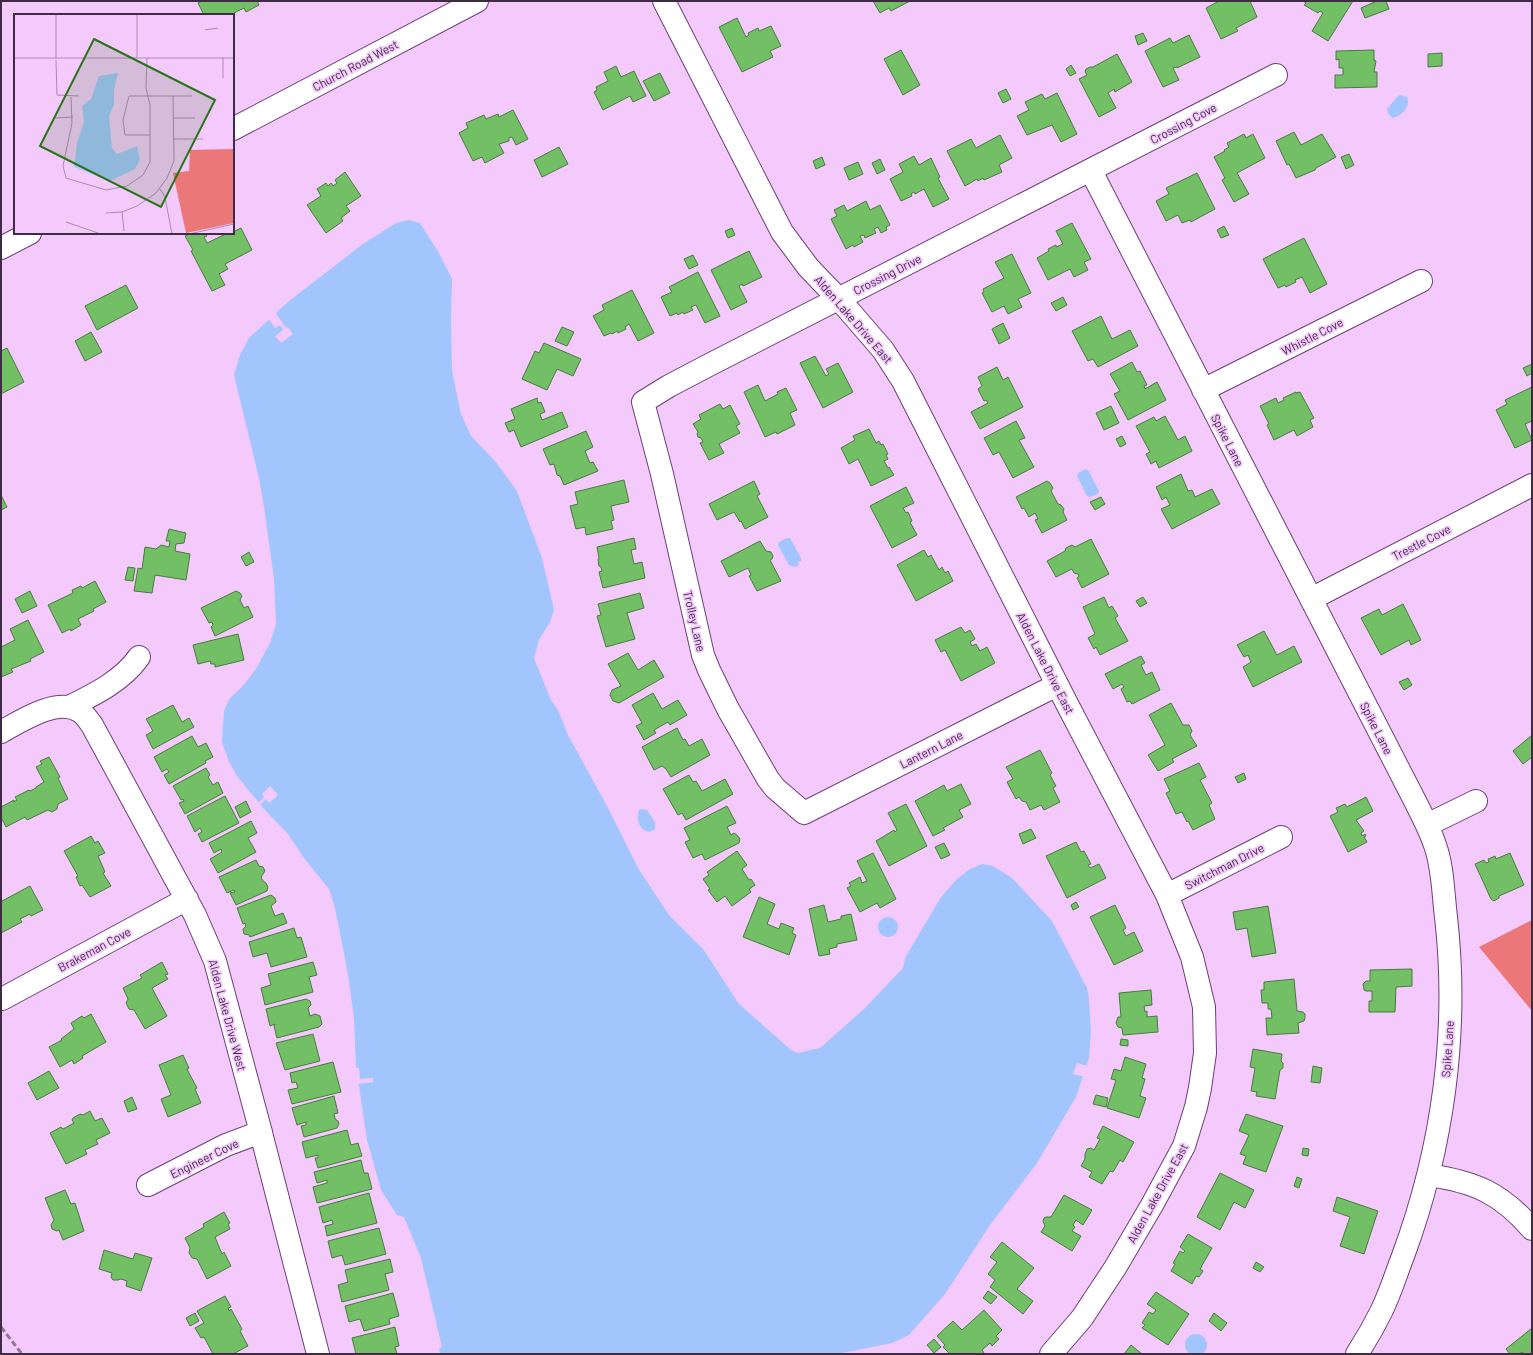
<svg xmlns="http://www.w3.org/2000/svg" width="1533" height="1355" font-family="Barlow,sans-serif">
  <rect width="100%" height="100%" fill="#f4cafd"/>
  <path fill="#ec7778" d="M1532,920V1011L1479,947Z"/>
  <path fill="#a3c5fd" d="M1400,95L1407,97C1411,106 1402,116 1393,118L1389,115L1387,109L1397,97Z
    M409,220L420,223L439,253L452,279L451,318L452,371L461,414L471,436L495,461L517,491L542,558L554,610L550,622L539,640L534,658L551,700C559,710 563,721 567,733L608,808L638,868L669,915L703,949L739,1004L791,1050L798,1053L820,1048L864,1009L903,968L905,958L941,897L957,879L970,869L982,864L993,866L1012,878L1052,921L1087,988L1089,999L1091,1032L1089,1058L1076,1097L1037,1163L990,1225L945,1294L909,1335L892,1343L837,1354H440L439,1349L442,1347L421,1258L406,1222L404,1217L397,1215L381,1190L367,1140L356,1066L354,1018L348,974L335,908L329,889L304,858L288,834L264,809L237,776L229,762L222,742L224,711L230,698L242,687L256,669L270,643L276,624L274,579L264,507L259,478L234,375L240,355L249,338L289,301L363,244L396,223Z
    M1086,469L1088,470L1099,491L1098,494L1090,497L1087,496L1077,476L1078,473Z
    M787,538H790L801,558V561L798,562L799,565L795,567L789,565L778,545L779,542Z
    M640,809L647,810L655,822V829C643,839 633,818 640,809Z
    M878 927a10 10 0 1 1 20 0a10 10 0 1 1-20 0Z
    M1185 1345a11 11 0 1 1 22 0a11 11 0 1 1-22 0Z"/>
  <path fill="#f4cafd" d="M275,312L286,328L288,327L293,334L281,343L275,336L283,330L280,325L275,328L268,318Z
    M270,786L278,795L269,803L266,799L260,805L258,803L264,797L262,794Z
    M1077,1063L1088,1066L1085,1077L1073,1074Z
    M355,1068H359L360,1079L373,1078V1082L357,1084Z"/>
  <path fill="#73bf65" stroke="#497a3f" d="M202,1H257L259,5L246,12L244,8L230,15H204L198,3Z
    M873,1H910L891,11L889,8L880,13Z
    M1219,1H1250L1257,17L1236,28L1238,31L1221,39L1206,8Z
    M1303,1H1353L1328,41L1312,31L1323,13L1320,11L1318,13L1304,5L1306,3Z
    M1377,1H1386L1389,9L1365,18L1361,8Z
    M737,18L746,37L749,35L748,33L758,28L759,31L771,26L781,46L770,51L773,57L742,72L719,27Z
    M1143,33L1147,41L1138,45L1135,36Z
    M1189,35L1200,57L1177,68V67L1173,68L1179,80L1163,87L1145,51L1170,38L1173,43Z
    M901,50L920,85L903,95L884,59Z
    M1374,50V60L1376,61L1374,72H1377V87L1335,88V75H1343V68H1339V59L1336,60V51Z
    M1442,53V66L1428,67V54Z
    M1117,54L1132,82L1115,92L1114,89L1108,93L1116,108L1099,117L1079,79L1087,75L1085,72L1086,69L1090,67H1093Z
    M1071,65L1076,73L1070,76L1066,69Z
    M616,66L621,77L634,71L646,96L633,102L630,96L603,110L594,92L597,90L596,87L608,81L604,72Z
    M660,73L670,93L654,101L643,81Z
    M1006,89L1011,99L1003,103L998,93Z
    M1057,93L1077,134L1061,142L1052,125L1027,135L1017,116L1029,110L1025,102L1042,94L1045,99Z
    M513,110L528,139L516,145L512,137L509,138V141L499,144L504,153L485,163L482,157L473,161L459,133L468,128L466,123L484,115L486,119L498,114L499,117Z
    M1294,132L1301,145L1322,134L1336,157L1316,168L1315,170L1296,178L1289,164L1287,165L1276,141Z
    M1244,134L1246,138L1253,134L1265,158L1237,173L1249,194L1234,202L1222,180L1225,178L1214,157L1225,151L1224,150L1229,147L1227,143Z
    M1000,135L1012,158L999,165L1002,172L984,180L983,178L978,181L977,179L965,186L947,151L971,139L976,148Z
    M559,147L568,164L542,177L534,160Z
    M1349,154L1354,165L1346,169L1341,157Z
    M914,156L919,165L931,158L940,177L938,178L949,199L933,207L924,189L915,194L914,192L911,194L912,196L901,201L890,179L903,172L899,164Z
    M822,157L825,165L816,169L813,161Z
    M880,159L885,170L877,174L872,163Z
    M858,162L863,174L849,180L844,168Z
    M345,172L361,196L346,206L350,211L341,218L343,221L326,233L307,205L321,196L317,189L326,183L328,186L331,183L333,186L337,183L335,180Z
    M1197,173L1215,209L1191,222L1190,220L1182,223L1178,215L1166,221L1156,201L1169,194L1166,188Z
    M866,201L870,210L880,205L890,225L886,227L887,230L881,233L878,227L874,229L876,233L865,238L864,235L860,236L863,242L854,247L853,245L846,249L831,219L837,216L834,210L844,205L847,211Z
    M1072,223L1091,259L1084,262L1088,270L1074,277L1070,269L1048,280L1037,258L1049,251L1048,249L1056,245V247L1063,244L1056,231Z
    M1224,226L1229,235L1221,238L1217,230Z
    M241,228L252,250L225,264L228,269L219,274L225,285L212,291L191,251L193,250L185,236L191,233H205L207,236L204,237L207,243L228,233H233L234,230L235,231Z
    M732,228L735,235L728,238L725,231Z
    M1304,238L1327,284L1310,293L1302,277L1295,280L1296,282L1286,287L1285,285L1278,288L1263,259Z
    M749,251L762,277L743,286L742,284L739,286L747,302L731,310L711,270Z
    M1012,254L1031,293L1018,299L1022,307L1008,314L1004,306L992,312L982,293L984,292L983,289L1004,278L995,262Z
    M693,255L698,265L689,269L684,259Z
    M698,272L720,316L705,323L696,305L691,307L693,310L684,314L683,312L678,315L677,313L670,316L661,297L672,292L669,287Z
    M126,285L138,308L97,330L85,306Z
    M632,290L654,333L638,341L629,324L625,327L626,329L618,333L617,331L612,334L611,333L604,336L593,316L604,310L602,305Z
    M1063,297L1067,305L1056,311L1051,303Z
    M1101,316L1112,339L1130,330L1138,346L1098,367L1093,359L1088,361L1072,331Z
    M1003,323L1010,338L999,344L992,329Z
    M562,327L574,332L567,346L555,341Z
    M91,332L102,352L85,361L75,341Z
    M544,343L581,359L573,376L557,369L547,390L522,379L535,351L539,353Z
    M7,348L24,382L1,394V351Z
    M815,356L826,376L829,374L826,369L838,363L853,392L823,408L800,363Z
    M1132,362L1137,372L1140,371L1147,385L1144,386L1145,389L1157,382L1166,400L1128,420L1114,394L1120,391L1110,374Z
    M1532,364V373L1527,376L1523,368Z
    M997,367L1003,380L1008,377L1023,407L980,429L971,412L988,403L986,400L984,401L978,389L982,386L978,377Z
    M758,385L765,401L778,394L777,392L786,388L797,410L790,413L795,425L777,434L776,432L765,437L744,392Z
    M1532,387V421L1525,424L1532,440L1515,448L1496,410L1507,404L1505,400Z
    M1296,392V393L1300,392L1314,418L1310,420L1313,427L1297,436L1294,430L1274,440L1267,425L1269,424L1260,406L1276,398L1278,403L1284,400L1283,398Z
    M537,398L538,403L541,402L545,412L540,414L542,420L562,412L568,427L521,447L514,430L509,432L505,423L515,419L511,409Z
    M720,404L723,409L730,405L740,424L736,426L740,433L719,444L724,453L709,460L700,443L703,442L701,438L698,437L697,434L698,432L693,424L701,419L699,415Z
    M1111,406L1119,423L1104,430L1096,413Z
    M1165,416L1178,440L1185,436L1192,451L1159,468L1156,461L1151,464L1146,454L1150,452L1136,426L1154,417L1156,421Z
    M1016,421L1025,438L1019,440L1034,467L1013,478L999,452L993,455L984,438Z
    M869,429L876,443L879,441L881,445L883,444L888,454L886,455L888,459L884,461L888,468L889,467L894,475L871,486L858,459L849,464L841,448L855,440L853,436Z
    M586,431L593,447L585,451L590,463L593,462L598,471L564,485L560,476L557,475L554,464L550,465L543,449Z
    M1122,436L1126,444L1120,447L1116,439Z
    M1181,474L1188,491L1192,490L1195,497L1212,489L1220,504L1172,529L1161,509L1170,505L1166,497L1162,500L1156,487Z
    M624,480L629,502L611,506L614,520L611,521L613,529L586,535L585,527L576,529L570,506L578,504L575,492Z
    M754,481L760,494L757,496L768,517L745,529L741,521L740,522L734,512L717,520L709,504Z
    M1047,481L1050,483L1053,488L1051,491L1058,504L1061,505L1064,509L1063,512L1067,520L1042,533L1035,520L1038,519L1035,513L1029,517L1024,508L1022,509L1016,497Z
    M906,487L914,503L903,508L906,513L908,512L912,521L910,522L917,535L892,548L870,506Z
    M1,495L7,507L1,510Z
    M1101,497L1105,504L1095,510L1090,502Z
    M169,529L186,533L184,543L176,544L175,551L190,554L186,580L155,575L152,593L134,591L138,568L142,569L145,547L156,549L161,545L169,547L170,541H166Z
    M634,538L636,549L631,550L634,564L642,562L645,578L603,588L599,572L602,571L601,567L599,566L598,560L599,558L597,547Z
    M1091,539L1109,574L1082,588L1077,578L1079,576L1078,574L1074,573L1072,569L1056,577L1047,561L1065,551L1066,548L1072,545L1075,547Z
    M760,541L766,551L771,552L773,556L772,559L770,560L781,581L757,591L749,576L751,575L748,568L729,577L721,561Z
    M924,550L928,557L931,555L939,570L942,567L945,573L948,571L953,581L916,601L897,565Z
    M249,552L254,562L246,566L241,557Z
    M128,567L135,568L133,581L125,580Z
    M95,581L106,602L93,609L94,611L78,619L81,625L71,631L70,629L62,633L48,605L73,593L72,590L81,586L82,588Z
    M30,591L37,606L22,613L15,599Z
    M236,591L240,593L242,596L240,600L244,608L248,606L253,617L215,636L211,627L213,625L212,622L209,623L201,608Z
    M640,593L644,608L627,613L635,639L606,647L597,616L601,615L598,604Z
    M1104,597L1109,608L1112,606L1118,616L1115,618L1128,641L1100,655L1096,647L1094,649L1088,638L1095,634L1083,607Z
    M1143,597L1147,603L1140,607L1136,601Z
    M1403,604L1421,640L1411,645L1409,640L1381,655L1361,618L1379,609L1382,615Z
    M28,620L44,652L30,659L31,661L11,669L13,672L1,677V647L15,640L10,629Z
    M961,627L965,633L970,630L975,639L970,642L972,646L976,644L980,651L987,647L995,663L961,681L945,650L941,652L935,640Z
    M1264,631L1277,655L1294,646L1302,662L1253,687L1243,667L1251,662L1248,655L1244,657L1237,645Z
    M238,634L244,660L215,667V664H211L210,661L198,664L193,645Z
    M628,653L638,670L654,660L664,677L619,703L613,701L610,695L612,690L621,686L608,664Z
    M1141,656L1145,663L1141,665L1146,675L1152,672L1160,690L1132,704L1130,701L1127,702L1121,689L1124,687L1122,684L1113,689L1105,674Z
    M1408,678L1412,685L1404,690L1399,682Z
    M653,693L662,709L678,700L687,715L670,725L668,722L654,730L656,733L644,740L636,726L642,723L632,705Z
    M1171,703L1183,725H1189L1192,731L1190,735L1197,746L1172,759L1174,762L1158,771L1148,755L1165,745L1149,715Z
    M173,705L182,722L189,718L194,727L153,749L146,735L153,731L146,719Z
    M677,728L683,740L685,739L689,746L702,739L710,755L671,777L666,769L662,766L654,770L642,747Z
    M1532,735V757L1523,764L1513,751Z
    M192,736L198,747L206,743L213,757L205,761L206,763L169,784L164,775L169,772L167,769L162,772L154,757Z
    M1040,750L1052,773L1050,775L1056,786L1053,788L1060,802L1044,810L1041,805L1030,810L1026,802L1022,801L1019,797L1016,799L1007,782L1013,779L1006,767Z
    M49,757L60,777L58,778L68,799L58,804L57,809L52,812L48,810L27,820L25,817L6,827L1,817V807L14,800V802L17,800L15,797L29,790L30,791L36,788V787L44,782L36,767L42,764L40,761Z
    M1199,763L1206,777L1200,780L1212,803L1209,805L1215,819L1193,830L1188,821L1187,822L1182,812L1176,814L1166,793L1170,791L1164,779Z
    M206,768L210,775L208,777L213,785L218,782L223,793L185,814L179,803L184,801L183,799L181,800L173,786Z
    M1244,773L1246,779L1238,783L1235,777Z
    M689,775L693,782L696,781L702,791L725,779L733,794L686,820L682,813L678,815L663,789Z
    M961,784L971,804L959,810L963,817L943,828L945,830L933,836L915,801L944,785L947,791Z
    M225,796L239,823L202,842L198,834L202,832L200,828L195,832L187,816Z
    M1366,797L1373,811L1356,820L1364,831L1361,833L1362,836L1365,834L1366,836L1364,837L1367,842L1348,852L1330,816L1338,812L1336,808L1345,804L1347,807Z
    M246,801L251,812L240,818L235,807Z
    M906,804L927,846L889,866L876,841L894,830L895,832L897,830L888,813Z
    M727,806L736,823L727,827L731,835L734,833L737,835L740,839L739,843L705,860L702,854L693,858L685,842L690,840L684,828Z
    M251,821L257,833L248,838L256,852L218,873L210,859L222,852L221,849L214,853L209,843Z
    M1031,829L1036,838L1023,844L1019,834Z
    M91,836L95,843L98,841L105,853L98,856L105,872L103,873L111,886L90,897L82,885L80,886L76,877L78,876L64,851Z
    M1076,842L1081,852L1084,851L1091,864L1088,865L1090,868L1099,864L1106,878L1067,898L1046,856Z
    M944,843L950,855L941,859L935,847Z
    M737,851L747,865L742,869L749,880L751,879L755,885L749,889L751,892L732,906L725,896L717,902L708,890L710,889L703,879L709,875L707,872Z
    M873,853L896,899L880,908L877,903L860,912L847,888L851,886L849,883L860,877L862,883L867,881L857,861Z
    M1510,853L1524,885L1499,896V898L1494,901L1491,899L1475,864L1484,860L1486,863L1489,862L1488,859L1495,856L1496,859Z
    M256,860L259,866L263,867L265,871L261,877L263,881L266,883L268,887L267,891L236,905L230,893L235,892L234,890L227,893L219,877Z
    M30,886L43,910L31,916L30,914L20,919L22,922L1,933V899L2,901Z
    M271,895L275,898L276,902L271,906L275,916L283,913L287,923L250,937L249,935L244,934L243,929L246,926L245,923L243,924L237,908Z
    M759,897L775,904L767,924L779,929L781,923L794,928L792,933L796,935L789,955L743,937Z
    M1076,902L1079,907L1073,910L1071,905Z
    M824,905L828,922L841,919V916L851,914L857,940L837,944V947L829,949L830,954L819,956L809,909Z
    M1115,905L1126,928L1123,930L1126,936L1134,932L1143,951L1114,965L1090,917Z
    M1268,906L1276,953L1252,957L1247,928L1236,930L1233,912Z
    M294,928L297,938L301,937L307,957L271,967L267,953L253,957L249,942Z
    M162,962L168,974L165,975L168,979L152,988L167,1016L145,1029L134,1010L129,1009L126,1003L128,999L123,988L142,978L140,975Z
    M313,962L317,975L309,977L313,992L265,1005L261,988L271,985L268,974Z
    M1412,969V986L1396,987L1395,1012H1369V1001H1372V991H1366L1364,990L1363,984L1366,981H1370V970Z
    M1294,979L1297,1011L1303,1012L1305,1014V1018L1304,1021L1298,1023L1299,1033L1267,1035L1266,1018H1272L1271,1009H1268V1003H1262L1261,990H1264V982Z
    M1151,990L1152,1005L1144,1006L1145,1012L1147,1011V1017L1157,1016L1158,1032L1123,1035L1122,1028L1118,1027L1116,1023L1118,1017H1121L1119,993Z
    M306,999L310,1001L311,1005L308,1008L310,1016L315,1014L320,1016L322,1024L319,1027L277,1038L274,1026L275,1024L270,1026L266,1009Z
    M91,1014L106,1042L82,1056L83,1058L74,1064L72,1060L60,1067L49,1047L62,1040L61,1039L74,1029L71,1023L82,1016L84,1018Z
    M313,1034L320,1061L285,1070L276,1043Z
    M1121,1039L1128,1040V1046L1120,1045Z
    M1253,1049L1282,1054L1281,1061L1283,1063V1068L1280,1070L1275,1099L1256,1096L1257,1092L1251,1091L1255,1068L1250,1067Z
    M183,1055L189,1068L187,1069L189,1073L197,1088L195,1089L201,1103L168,1117L161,1099L171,1095L159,1065Z
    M1125,1057L1146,1064L1142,1078L1145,1079L1140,1096L1146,1098L1139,1118L1107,1108L1116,1080L1111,1079L1114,1069L1121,1071Z
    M333,1062L341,1092L292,1104L288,1090L298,1088L296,1082L292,1083L290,1073Z
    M1313,1066L1322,1068L1320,1083L1311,1082Z
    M49,1071L59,1088L37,1100L28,1083Z
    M1096,1095L1108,1098L1106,1107L1093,1104Z
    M334,1096L338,1113L334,1114L335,1119L338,1121L339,1124L337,1128L304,1137L301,1126L306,1125V1122L297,1125L292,1108Z
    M132,1097L137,1109L128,1112L124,1101Z
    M90,1111L95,1121L102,1118L110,1133L96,1140L98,1144L85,1150L87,1154L66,1164L50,1133L61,1127L63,1129L74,1123L72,1120L73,1118L80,1114L83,1115Z
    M1246,1114L1283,1126L1266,1172L1243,1164L1246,1156L1240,1154L1249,1135L1239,1131Z
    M1103,1126L1134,1142L1123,1162L1120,1160L1113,1172L1110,1171L1102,1184L1089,1177L1092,1172L1081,1166L1085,1159V1154L1087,1149L1091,1148L1094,1150L1100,1139L1097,1138Z
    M347,1130L351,1145L358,1143L362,1156L318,1168L315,1158H318V1155L306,1158L302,1142Z
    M1303,1148L1309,1149L1308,1156L1302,1155Z
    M361,1160L364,1173H368L372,1189L317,1203L313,1187L327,1183V1180L317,1183L314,1172Z
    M1220,1173L1254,1190L1245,1208L1234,1202L1220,1230L1197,1217Z
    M1297,1177L1302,1179L1299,1188L1294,1186Z
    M65,1190L71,1204L75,1203L84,1231L63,1240L59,1230L57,1231L52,1229L51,1225L54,1220L45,1198Z
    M369,1193L377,1223L327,1236L325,1226L333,1224L332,1220L323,1223L319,1207Z
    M1064,1195L1092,1210L1083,1225L1076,1220L1073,1225L1075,1227L1072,1231L1081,1236L1072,1251L1041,1232L1045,1226L1043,1221L1044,1218L1046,1217H1051Z
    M1337,1197L1378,1211L1364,1254L1340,1246L1350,1217L1333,1211Z
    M224,1212L230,1223L228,1224L230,1229L215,1237L222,1254L224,1252L231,1266L207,1279L197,1259L192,1258L189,1253L190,1248L185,1238L204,1227L203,1224Z
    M379,1228L386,1254L345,1265L342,1255L332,1258L328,1241Z
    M1188,1234L1212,1248L1200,1269L1203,1271L1199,1277L1196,1276L1192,1284L1171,1271L1175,1264L1173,1263L1180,1251L1183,1253L1185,1251L1180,1247Z
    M1002,1242L1034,1268L1017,1289L1033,1301L1023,1314L990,1287L995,1280L988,1274L997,1262L990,1257Z
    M104,1250L133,1259L135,1253L152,1258L141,1291L126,1286L127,1281L121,1279L118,1280H113L111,1277L112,1273L99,1269Z
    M390,1259L393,1272L385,1274L389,1290L342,1302L338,1285L348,1282L345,1270Z
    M1256,1262L1264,1267L1260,1272L1253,1268Z
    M988,1291L997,1297L991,1304L983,1298Z
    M1156,1292L1189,1314L1168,1345L1142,1328L1145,1325L1142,1323L1149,1312L1153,1314L1156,1310L1147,1304Z
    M393,1293L399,1316L389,1319L390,1324L364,1331L360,1319L349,1322L345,1306Z
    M225,1296L231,1307L228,1308L229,1311L231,1309L242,1329L240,1331L248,1346L233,1354H213L204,1337L201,1338L195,1328L204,1323L197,1311Z
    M984,1310L1002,1330L996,1336L999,1339L992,1346L990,1343L982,1350L984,1353L983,1354H950L943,1347L945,1345L937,1336L953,1321L962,1330Z
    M195,1313L199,1321L190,1326L186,1318Z
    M1214,1313L1227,1323L1221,1331L1209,1321Z
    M395,1327L399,1346L395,1347L397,1354H356L352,1338Z
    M1532,1328V1354H1524L1522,1352L1519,1354H1510L1506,1349Z
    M934,1339L941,1347L934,1353L927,1345Z
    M1131,1345L1142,1354H1124Z"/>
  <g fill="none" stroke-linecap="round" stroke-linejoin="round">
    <defs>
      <path id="minor" d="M664,1L782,232L808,267L826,286L839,299L883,350L903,381L1066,702L1167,895L1192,957L1204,1007L1205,1053L1200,1088L1196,1107L1184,1146L1152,1205L1115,1268L1082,1318L1051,1354
        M233,129L477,1
        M1091,171L1415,801C1422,815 1430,830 1435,845C1443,867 1443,893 1446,917C1459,1031 1443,1148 1403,1256C1396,1274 1390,1294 1381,1312C1374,1326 1366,1340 1357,1354
        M1,248L30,233
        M1203,390L1421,281
        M1311,599L1532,485
        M1057,685L804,813L775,788L768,779L728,709L709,670L703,655L662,474L643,402L669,386L709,365L1276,75
        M69,707C95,694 122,681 139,657
        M1,732C21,721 57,697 79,711C85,714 88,720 92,725L195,915L215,961L259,1125L318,1354
        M1427,825L1476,801
        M1167,895L1281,837
        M2,999L187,899
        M1429,1175C1475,1182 1501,1193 1532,1229
        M148,1185L226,1145L261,1132"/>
    </defs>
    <use href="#minor" stroke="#6d3f77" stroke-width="24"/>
    <use href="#minor" stroke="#fff" stroke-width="22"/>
    <path stroke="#937499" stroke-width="3" stroke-dasharray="6 3" stroke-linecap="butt" d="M1,1327L22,1354"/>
  </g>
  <g text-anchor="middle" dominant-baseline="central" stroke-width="3.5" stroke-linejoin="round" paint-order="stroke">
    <g font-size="12" fill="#402b44" stroke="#f4cafd">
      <text transform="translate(355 65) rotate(-28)">Church Road West</text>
      <text transform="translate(1183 123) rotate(-28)">Crossing Cove</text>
      <text transform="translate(887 274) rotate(-27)">Crossing Drive</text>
      <text transform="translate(854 319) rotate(49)">Alden Lake Drive East</text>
      <text transform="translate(1312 336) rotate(-27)">Whistle Cove</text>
      <text transform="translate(1228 440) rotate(63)">Spike Lane</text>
      <text transform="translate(1421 542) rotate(-27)">Trestle Cove</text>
      <text transform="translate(695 621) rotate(77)">Trolley Lane</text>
      <text transform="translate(1046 663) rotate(63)">Alden Lake Drive East</text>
      <text transform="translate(1377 728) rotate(63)">Spike Lane</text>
      <text transform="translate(931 749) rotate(-27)">Lantern Lane</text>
      <text transform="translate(1224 866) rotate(-27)">Switchman Drive</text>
      <text transform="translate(94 949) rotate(-28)">Brakeman Cove</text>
      <text transform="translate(228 1015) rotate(75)">Alden Lake Drive West</text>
      <text transform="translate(1447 1049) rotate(-86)">Spike Lane</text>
      <text transform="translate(204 1158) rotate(-26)">Engineer Cove</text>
      <text transform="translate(1157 1193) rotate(-61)">Alden Lake Drive East</text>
    </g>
  </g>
  <g transform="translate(14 14)">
    <rect width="220" height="220" fill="#f4cafd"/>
    <path d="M220,135V209L172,219L159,159L175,157L176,136Z" fill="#ec7778"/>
    <path d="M104,59L100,76V91L95,102L98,134L103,140L123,132L126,146L121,155L96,167L60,153L63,129L70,108L68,92L77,85L85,62Z" fill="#a3c5fd"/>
    <path fill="none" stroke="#ac8ab3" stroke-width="1" d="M42,0V45M191,16L204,14M209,43V64M0,44H220M123,44V0M42,46L43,81L65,82M57,83L58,109L49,152L52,164L92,176L113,172L129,161L136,148V91L132,74L133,44M40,104L59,103M159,104H181M136,121H111L109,106L115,82H178M159,125H189M146,175L151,183L158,220M108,198L110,217M92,199L108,198L123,192L142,179L153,164L160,147L159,82M52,208L87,220M175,220L220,210"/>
    <path fill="#287317" fill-opacity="0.15" stroke="#287317" stroke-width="2" d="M80,25L201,86L147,193L26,132Z"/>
    <rect width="220" height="220" fill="none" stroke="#402b44" stroke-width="2"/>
  </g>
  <rect width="1533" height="1355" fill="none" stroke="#402b44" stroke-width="4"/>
</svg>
